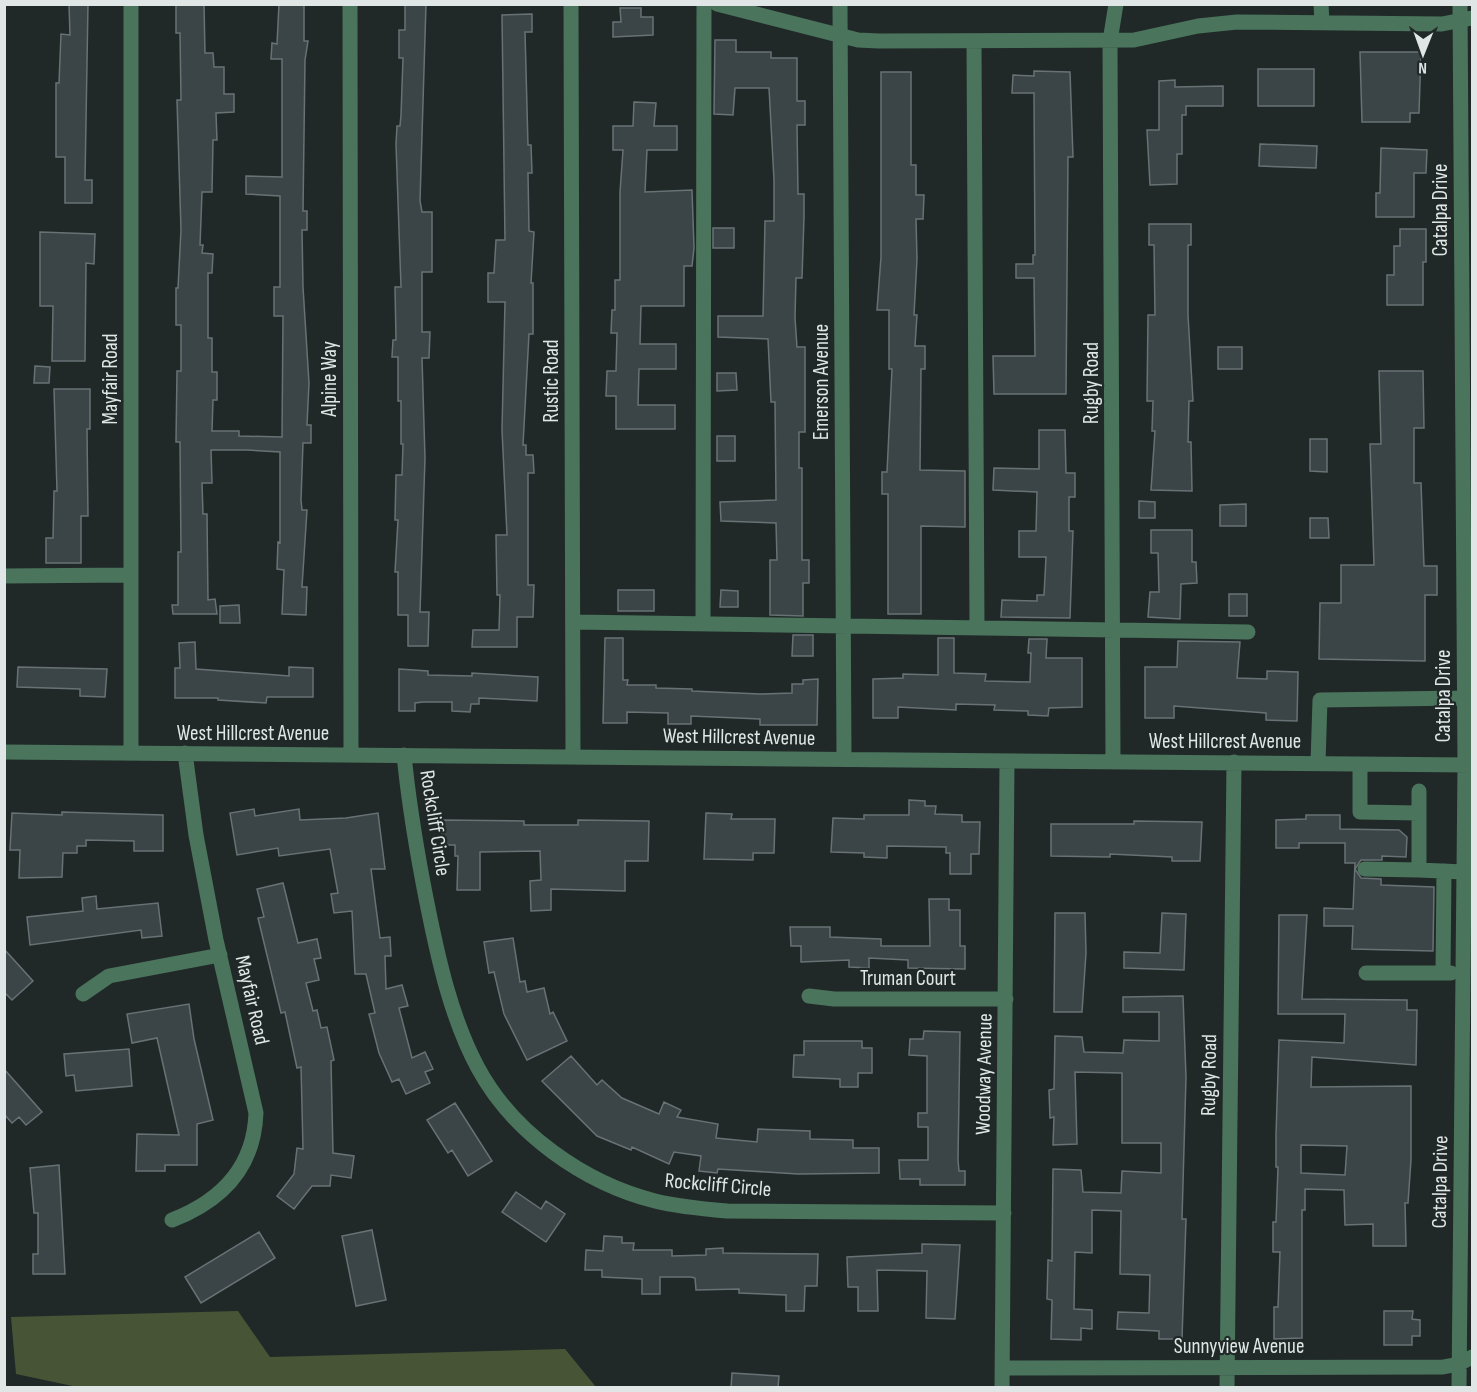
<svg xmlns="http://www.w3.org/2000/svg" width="1477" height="1392" font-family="'Sofia Sans Condensed',sans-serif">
  <rect width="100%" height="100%" fill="#202928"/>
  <path fill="#475536" d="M238,1311L270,1357L565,1349L596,1387L82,1388L16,1374L11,1317Z"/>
  <path fill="#3b4447" stroke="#687275" stroke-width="1.5" fill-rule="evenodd" d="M69,4H88L85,180H92V203H65V157H56V83H59L61,34L70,35Z
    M176,4H204L205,53H213L214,67H224V94H234V112L216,113L217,140H213L212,192H202L200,245H203L202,253L213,254L212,273H208V338H212V372H217V400H213L212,431H239V436L282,437L283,316H274V287H280V196L246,194V176L282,177V59H271L272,43L277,44L279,4H304V41H308L305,60L303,211H307V230H302L303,287L309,383L307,425H311V443H303L301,500L302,510H307L302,587H307L306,615L282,614L284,570L277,569L278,542L280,543V452L247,450H211L212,483H202L203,514H207L208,600L215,599L217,614H173L172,605H178V552H181L180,442H176L177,371H181V325H176V288H178L181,230L177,100H181L180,33H176Z
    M405,4H426L420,201L422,212H432V272H422V332H430L429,358H422L425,458L420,612H429L428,646H408V615H398V572H395L398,520H395L396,475H402L403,444H401V401H398V357H392L393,340H396L395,287H401L396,144L397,126H400L401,115L403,58H399V30H405Z
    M620,8H641V17H653V35L613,37V22H621Z
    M532,14V32H525L528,145H531L532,173H528L529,231L534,232L531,283H533V334H529L523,445H526V455H533L534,473H528V585H534L533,617H517V647H472L473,630H499L500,595H497L496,535H507L502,430L505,302H488V273H494L496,240H505L502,15Z
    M715,40H736V52H771V58H797V101H805V125H797L798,194H804V217L802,278H796L795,318L797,347H805V432H799V468H802V560H809V583H803V616L770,615V560H777L776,523L721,521L720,502L776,500L775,402H771L768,339L718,337V316H763L765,221H774V180L769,88H735L733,115L714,114Z
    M1360,52H1421L1419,113H1410V122H1362Z
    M1258,69H1314V106H1258Z
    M1034,71L1070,72L1073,157H1068L1066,394H994L993,356H1035L1034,278H1016V264H1033V255H1035L1034,93H1012L1013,75L1034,76Z
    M881,72H911V165H916V195H924L923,219H916L917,259L914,315H917L915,346H925V369H921L920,470L965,471V527L921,526V614H888V494H882V472H887L892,369H889V310H877L881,257Z
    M1175,80V87L1223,86V106H1186V115H1182V154H1177V184L1150,185L1147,130H1159V81Z
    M634,102L656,103L654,126H677V150H647L645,192L692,190L694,248L692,266H684V306H641L640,344H676V369H639L638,405H675V429H616V396H606L607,371H616L617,333H611L612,310H615V280H620V192L623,150H613V126H633Z
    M1260,144L1317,146L1316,168L1259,166Z
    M1381,148L1427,150L1426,173H1414V217H1376V193H1380Z
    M1149,224H1191V245H1188V315L1193,401H1189L1188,442H1191L1192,491L1151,490L1155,431H1152L1153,401H1147L1148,315H1155L1154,245H1149Z
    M713,228H734V248H713Z
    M1400,229H1426V262H1423V305H1387V275H1394V246H1400Z
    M40,232L95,234L94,264L86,263L85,361H52L53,306H40Z
    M1218,347H1242V369H1218Z
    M35,366L50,367L49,383H34Z
    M1379,371H1423L1424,428H1414V483H1421L1424,566H1437V595H1425V661L1319,659L1320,603H1341V565H1374L1370,444H1381Z
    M717,373H736L737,390L717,391Z
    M54,389H90V429H87L88,516H81V563H46V538H53L54,491H57Z
    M1039,430H1065L1066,473H1075V497H1069V531H1073L1070,618L1001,617L1002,600L1037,601V595H1044L1046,557H1019V531H1036L1037,492L993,490L994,468L1039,469Z
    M717,436H735V461H717Z
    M1310,439H1327V472L1310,471Z
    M1139,501L1155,502V518H1139Z
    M1246,504V526H1220V505Z
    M1310,518H1328L1329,538H1310Z
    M1151,530H1192V562H1196L1197,583L1181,584L1180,619L1148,617L1150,592H1159L1158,553H1151Z
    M618,590H654V611H618Z
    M721,590L738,591V607H720Z
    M1229,594H1247V616H1229Z
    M239,605L240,623H220V606Z
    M793,635H813V656H792Z
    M605,638H623V680H628L627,685H656V688L692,689V691L760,694L792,693V684H803V680L818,679L817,725H760V719L691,716V724H668V713L627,712V723H603Z
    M938,638H954V673L986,674L985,681L1030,682L1031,653H1028L1029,639H1047L1046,658H1082V707L1049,708L1048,716L1028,715V711L994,710L995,705L956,704V710L898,707V718H873V679L903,678V674L938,675Z
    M1178,641L1240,642L1237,678L1267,679V671L1298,672L1297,721L1266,720V713L1174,706V718H1145V667H1177Z
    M195,642L196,669L289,676V667L313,668V697H267L266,703L218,700V698H175V668H180L179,643Z
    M18,667L107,669L105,697L80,696V689L17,687Z
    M399,669L428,671V675L472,676V673L538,677L537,701L479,698V704H471L470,712L452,711V702H423L415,703V711H399Z
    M909,800L925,801V806H936L935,814L962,815V822H980L979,854H971V874H950V853H946V847L887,846V858L864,857V853L831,852L833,818L864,819V815H909Z
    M254,809L255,816L299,809L300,820L346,818L378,813L385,869H371L380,938L390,937L391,956H385L386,989L402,985L408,1006L399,1008L412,1058L425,1052L433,1069L425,1072L430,1083L406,1094L399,1079L392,1082L379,1053L369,1014L375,1013L366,974H355L352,911L334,913L331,894L338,893L330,849L279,856L278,848L237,855L230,813Z
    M62,812L163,815V851H134V841L86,840V846H77V853H63L62,877L19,878L20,850H10L12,813L62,815Z
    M706,813L732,814L731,819H775L774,853H753V860L704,859Z
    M1306,815H1340V829L1399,830L1407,837L1406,857L1382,856V860H1361L1355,869L1361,878L1381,879V885L1434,887L1433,951L1352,949L1353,926H1324V908L1353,909L1355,863H1345V843H1299V848H1276V820L1306,819Z
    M442,820L524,821V825H578V820L649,821L648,861H625V891L551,889V910L531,911L530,881L541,880L540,851L480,852V890H457L458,856H455V845H442Z
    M1134,821L1202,822L1200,861H1172V857L1110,854V857L1051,856V824H1134Z
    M283,883L298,943L317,939L321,958L314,959L319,980L306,983L313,1011L317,1010L321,1028L327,1027L334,1060L331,1061L333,1153L354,1156L351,1178L331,1175L330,1186H312L294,1209L277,1196L294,1174L297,1148L303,1149L301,1067L297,1068L285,1012L281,1013L258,918L264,917L257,889Z
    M96,896L97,909L158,903L162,936L142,938L141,930L30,945L27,917L83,911L82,898Z
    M929,899H949V910H960V946H965V969L908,968V960L869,958V968L849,967V960L801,962V946H791L790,927H830V937L881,939V946H930Z
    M1055,913H1085L1086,953L1082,1012H1054Z
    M1162,913L1186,914L1184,970L1124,968V952L1160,953Z
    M1279,915H1307L1302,999L1407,1000V1010H1417L1416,1065L1312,1057L1311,1087L1411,1086V1160L1408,1203H1405L1406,1246H1373V1224L1345,1225L1344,1190L1305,1189V1210H1302V1338L1274,1339V1307H1278L1280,1252H1273V1222H1276L1278,1167H1276V1135L1279,1040L1344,1043L1345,1014H1278ZM1301,1145L1347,1146L1345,1175L1301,1173Z
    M513,938L520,982L525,981L527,992L544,988L550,1014L553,1012L567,1041L527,1060L504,1014L494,972L489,973L484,942Z
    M4,949L33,981L12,1000L4,992Z
    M1183,996L1186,1077L1182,1219H1186L1182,1339H1159V1331L1117,1329L1118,1312L1149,1313L1150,1275L1120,1274L1121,1211L1092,1210V1253L1075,1252L1074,1309L1092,1310V1329L1081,1328V1340L1051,1339L1052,1300L1047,1299L1048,1260L1052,1261L1053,1169L1081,1170L1083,1192L1121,1193L1122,1171L1161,1173V1143H1122V1073L1075,1072L1077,1144L1053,1145L1054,1117L1050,1118L1049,1090L1054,1089L1055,1036L1082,1037L1084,1052L1123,1053L1124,1040L1159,1041V1012H1123V997Z
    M189,1004L194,1039L213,1120L197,1124V1165H165V1171H136L137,1134L179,1135L157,1038L132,1043L127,1014Z
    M924,1031L960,1032L958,1160L959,1171H965V1185H920V1179H900L899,1160H928V1127H918V1113H927V1056L909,1055L910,1039H923Z
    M804,1041H862V1048H872V1073H858V1087H840V1079L793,1077L794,1055H804Z
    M129,1049L132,1086L76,1091L74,1075L66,1076L64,1054Z
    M571,1056L597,1085L602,1080L622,1098L659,1114L664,1102L681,1110L677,1117L718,1124L716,1138L757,1142L758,1129L810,1131V1139L853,1140V1148H879V1173L798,1174L718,1169L717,1173L699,1171L701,1156L674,1152L669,1164L632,1147L631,1150L597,1136L542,1081Z
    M4,1069L42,1112L26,1125L19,1117L12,1123L4,1114Z
    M455,1103L492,1161L468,1176L452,1150L448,1153L427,1120Z
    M59,1165L65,1274H33V1254H38V1213H34L30,1168Z
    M516,1192L541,1209L546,1201L565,1214L546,1242L502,1212Z
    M372,1230L386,1300L356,1306L342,1236Z
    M259,1232L275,1258L201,1303L185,1277Z
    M604,1236L622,1237V1243H634L633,1250H672V1256L706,1255V1249L723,1248V1253L818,1254L817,1286H805L804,1311H786V1295L739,1293V1289L696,1290L695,1278L691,1277H660V1294H642V1279L602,1277V1270H585L586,1250L603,1251Z
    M922,1244L960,1245L955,1319L926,1318L927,1271L877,1270L878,1311H858V1287H848L847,1257L922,1253Z
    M1384,1311H1413L1412,1319L1420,1320V1336H1412V1345H1384Z
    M732,1373L779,1376L778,1388H731Z"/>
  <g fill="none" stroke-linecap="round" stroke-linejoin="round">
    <path stroke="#4a745c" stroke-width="15" d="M131,4V753
      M350,4L351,754
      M571,4L573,756
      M717,4L858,40L879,41L1134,40L1198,26L1237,22L1442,24L1472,18
      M840,4L844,759
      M1321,4L1322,23
      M974,41L977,627
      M4,576L131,575
      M573,622L1248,632
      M703,624L704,4
      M4,752L1472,765
      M404,755C409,805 417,853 427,903C438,958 451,1018 478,1068C513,1133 584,1183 655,1201C679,1207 703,1209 727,1211L1004,1213
      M1113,761L1110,41L1116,4
      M1318,763L1320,700L1463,698
      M1360,765V812L1419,813V870L1464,872
      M1419,813V791
      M1365,869L1419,870
      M1366,973H1451
      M1443,973L1444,871
      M83,994L109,976L220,955
      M809,996L834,999H1006
      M172,1220C221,1201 254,1168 256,1113L216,940L196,835L185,753
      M1002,1368L1443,1367L1459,1364L1472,1357
      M1002,1388L1007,761
      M1227,1388L1234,762
      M1459,1388L1465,765L1460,4"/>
  </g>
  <g text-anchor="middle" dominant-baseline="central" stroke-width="4.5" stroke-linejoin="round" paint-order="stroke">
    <g font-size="21" fill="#e0e6e5" stroke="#202928">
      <text transform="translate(1440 210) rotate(-90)">Catalpa Drive</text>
      <text transform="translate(110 379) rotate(-90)">Mayfair Road</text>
      <text transform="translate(329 379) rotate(-90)">Alpine Way</text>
      <text transform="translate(551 381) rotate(-90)">Rustic Road</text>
      <text transform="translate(821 382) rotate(-90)">Emerson Avenue</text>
      <text transform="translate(1091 383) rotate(-90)">Rugby Road</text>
      <text transform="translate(1443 696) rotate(-90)">Catalpa Drive</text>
      <text x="253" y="733">West Hillcrest Avenue</text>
      <text transform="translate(739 737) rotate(1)">West Hillcrest Avenue</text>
      <text x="1225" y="741">West Hillcrest Avenue</text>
      <text transform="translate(435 823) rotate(81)">Rockcliff Circle</text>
      <text x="908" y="978">Truman Court</text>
      <text transform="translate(252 1000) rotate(77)">Mayfair Road</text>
      <text transform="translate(984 1074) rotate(-89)">Woodway Avenue</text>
      <text transform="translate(1209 1075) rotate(-89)">Rugby Road</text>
      <text transform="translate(1440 1182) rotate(-89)">Catalpa Drive</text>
      <text transform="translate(718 1185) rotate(5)">Rockcliff Circle</text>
      <text x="1239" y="1346">Sunnyview Avenue</text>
    </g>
  </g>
  <rect width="1477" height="1392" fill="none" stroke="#e0e6e5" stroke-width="12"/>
  <g transform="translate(1423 54) rotate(181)" stroke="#202928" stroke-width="4.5" paint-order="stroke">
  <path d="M0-4.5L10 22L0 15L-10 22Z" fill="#e0e6e5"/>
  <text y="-9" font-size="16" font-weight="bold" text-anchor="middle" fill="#e0e6e5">N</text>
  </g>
</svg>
